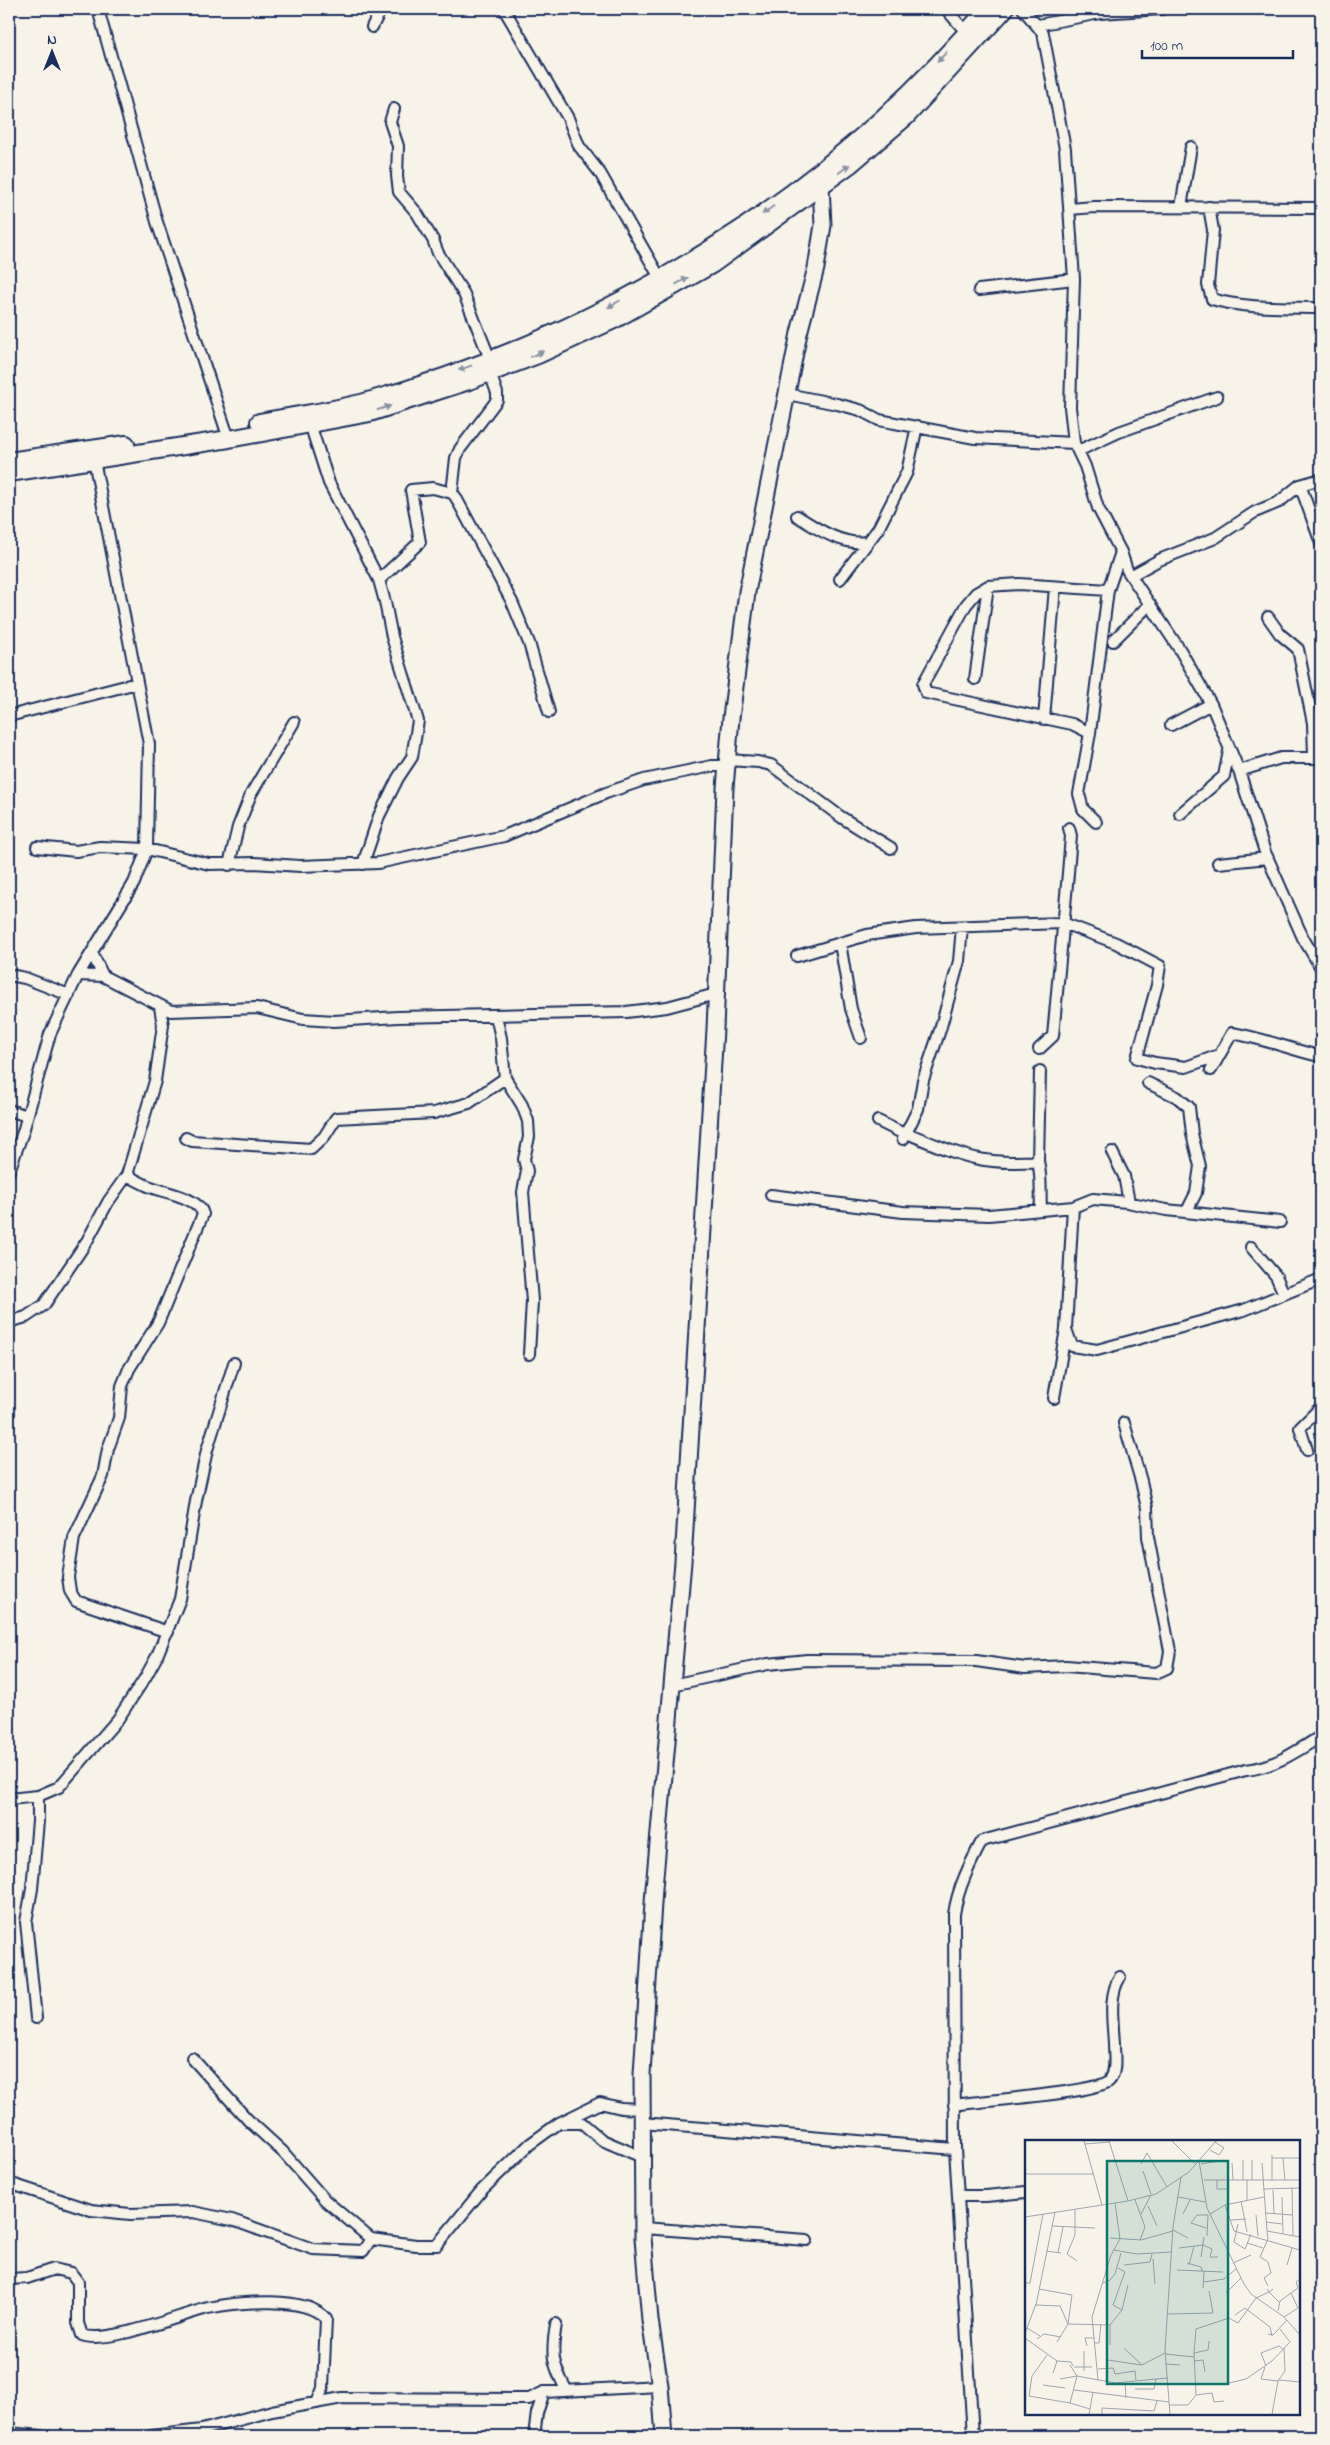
<svg xmlns="http://www.w3.org/2000/svg" width="1330" height="2445" font-family="'Indie Flower',sans-serif">
  <rect width="100%" height="100%" fill="#f7f3e8"/>
  <filter id="ink" filterUnits="userSpaceOnUse"><feTurbulence type="fractalNoise" baseFrequency=".02" numOctaves="2"/><feDisplacementMap in="SourceGraphic" scale="10" xChannelSelector="R" yChannelSelector="G"/><feConvolveMatrix kernelMatrix="1 2 1 2 8 2 1 2 1" color-interpolation-filters="sRGB"/></filter>
  <g filter="url(#ink)">
    <g fill="none" stroke-linecap="round" stroke-linejoin="round">
      <defs>
        <path id="street" d="M98,9L157,222L229,439
          M504,9L568,118L579,146L600,173L660,278
          M946,9L966,32
          M1023,9L1043,33L1065,149L1074,279L1070,407L1074,443L1085,466L1098,508L1121,552L1127,570L1180,650L1211,704L1239,771L1265,852L1303,938L1321,968
          M1038,25L1100,13L1162,9
          M372,27L381,9
          M394,109L390,122L398,146L397,176L399,192L417,213L433,240L438,253L464,294L490,359
          M1181,207L1191,147
          M1209,207L1213,230L1208,285L1212,299C1244,309 1288,307 1321,308
          M1070,209L1094,207L1321,208
          M979,290L1074,279
          M787,394L837,404L860,410L879,420L975,438L1074,443
          M310,424L329,483L379,580L385,602L392,637L418,721L412,757L398,778L379,816L363,864
          M1078,451L1119,432L1217,397
          M1300,485L1321,479
          M452,493L455,496L512,602L529,643L549,712
          M797,516C817,529 843,546 868,542
          M1132,575L1159,560L1215,538L1255,512L1279,502L1300,485L1321,543
          M840,579L878,529L907,472L917,426
          M379,580L420,542L411,490L433,488L452,493L456,458L460,449L497,400V393L490,373
          M1268,617L1280,634L1298,649L1313,723L1314,757
          M1113,641L1150,604
          M975,679L988,586
          M9,716L137,683
          M1044,719L1055,587
          M1171,725L1211,704
          M1090,733L1072,724L926,693L923,684L966,605L976,593L988,586L1019,584L1108,590
          M728,760L758,762L771,765L841,817L891,848
          M1239,771L1281,758H1321
          M1180,814L1224,776L1229,751
          M1096,822L1083,809L1079,794L1090,733L1108,590L1121,552
          M37,847L76,851L100,847L147,849L209,864L254,863L300,866L378,863L504,836L606,793L644,780L712,766H728
          M1218,863L1268,858
          M229,865L238,827L251,794L294,722
          M840,943L851,1009L861,1038
          M92,953L103,976
          M797,956L867,935L916,928L1063,923L1116,943L1160,966L1157,985L1137,1058L1155,1063L1186,1067L1219,1055
          M9,975L25,978L69,995
          M78,975L103,976L171,1011L257,1008L303,1019L334,1021L398,1017L626,1012L667,1007L716,994
          M1039,1049L1053,1036L1068,873L1071,836L1069,828
          M1211,1070L1232,1033C1262,1038 1290,1049 1319,1056L1321,1054
          M505,1078L522,1105L528,1121L529,1137L524,1159L527,1171L523,1192L532,1301L529,1354
          M1148,1083L1177,1097L1189,1107L1192,1134L1200,1166L1196,1193L1187,1211
          M9,1110L27,1116
          M878,1121L900,1132L907,1133C959,1155 981,1166 1038,1161C1042,1177 1040,1193 1041,1210
          M186,1138L192,1141L311,1149L324,1137L336,1118L434,1113L469,1103L505,1078L501,1038L496,1016
          M903,1139L918,1109L923,1080L940,1030L959,961L962,927
          M1112,1152L1124,1176L1129,1202
          M1038,1161L1040,1071
          M9,1171L23,1132L50,1034L78,975L134,883L147,849L149,744L94,460
          M127,1175C134,1179 141,1183 148,1186C162,1192 199,1197 203,1214L158,1323L129,1369L122,1386L119,1418L108,1449L103,1476L74,1538L68,1577L70,1591L76,1601L168,1632
          M771,1195L903,1212L989,1215L1073,1207L1093,1199L1127,1202L1166,1210L1280,1222
          M1251,1247L1276,1276L1284,1294
          M9,1322L26,1317L44,1305L87,1241L108,1202L127,1175L155,1081L163,1025L160,1007
          M1066,1329L1072,1346L1097,1350L1244,1310L1321,1279
          M1054,1398L1066,1329L1073,1207
          M1307,1450L1300,1428L1321,1407
          M672,1685L768,1664L807,1660L976,1661L1025,1668L1066,1666L1156,1673L1167,1668L1170,1651L1148,1537L1147,1508L1141,1481L1124,1423
          M9,1799L38,1796L59,1787L118,1719L145,1678L157,1656L180,1599L196,1501L207,1450L234,1363
          M36,2018L26,1922L32,1889L38,1821V1796
          M192,2058L248,2120L283,2152L325,2200L371,2239L416,2245H437L482,2190L530,2144L559,2123L600,2103L621,2108L642,2109
          M954,2105C978,2101 1096,2093 1109,2081C1117,2073 1114,2055 1114,2044C1113,2022 1108,1996 1120,1977
          M562,2123H582L602,2140L642,2157
          M642,2123L955,2149
          M12,2184L91,2210L130,2214L193,2212L232,2220L313,2249L363,2251L371,2239
          M959,2196H986L1026,2192
          M643,2228L807,2240
          M9,2279L27,2278L54,2269L71,2273L78,2282V2323L82,2335C107,2345 180,2315 208,2308C237,2302 307,2295 326,2319L323,2388L317,2403
          M556,2324C551,2355 552,2364 567,2391
          M9,2433L41,2436
          M151,2436L202,2430L272,2411L342,2398L516,2399H529L544,2392L660,2386
          M534,2436L537,2413L544,2392
          M973,2436L955,2149L954,1914C958,1887 970,1864 982,1841L1246,1770C1274,1767 1298,1751 1321,1736"/>
        <path id="secondary" d="M664,2436L660,2386L650,2320L643,2238L642,2074L654,1888L683,1562L715,1029L725,788L731,718L747,592L799,333L816,268L823,225L821,186L818,177"/>
        <path id="primary" d="M259,422C295,415 333,411 368,401C606,333 828,199 987,9
          M9,461L126,444
          M9,473L229,439L370,413L469,381L538,355L614,320L713,264L851,164L906,117L1005,9"/>
      </defs>
      <use href="#street" stroke="#1b2f5e" stroke-width="14"/>
      <use href="#secondary" stroke="#1b2f5e" stroke-width="19"/>
      <use href="#primary" stroke="#1b2f5e" stroke-width="20"/>
      <use href="#street" stroke="#f7f3e8" stroke-width="10"/>
      <use href="#secondary" stroke="#f7f3e8" stroke-width="15"/>
      <use href="#primary" stroke="#f7f3e8" stroke-width="16"/>
    </g>
    <defs><path id="oneway-solid" d="M-6-.8H1V-3.2L6.5 0L1 3.2V.8H-6Z" transform="scale(1.25)"/></defs>
    <g fill="#8991a3">
      <use href="#oneway-solid" transform="translate(942 57) rotate(133)"/>
      <use href="#oneway-solid" transform="translate(844 169) rotate(-37)"/>
      <use href="#oneway-solid" transform="translate(768 210) rotate(145)"/>
      <use href="#oneway-solid" transform="translate(682 281) rotate(-29)"/>
      <use href="#oneway-solid" transform="translate(614 304) rotate(150)"/>
      <use href="#oneway-solid" transform="translate(537 354) rotate(-23)"/>
      <use href="#oneway-solid" transform="translate(465 368) rotate(160)"/>
      <use href="#oneway-solid" transform="translate(384 408) rotate(-18)"/>
    </g>
  </g>
  <g transform="translate(1025 2140)">
    <rect width="275" height="275" fill="#f7f3e8"/>
    <path fill="none" stroke="#9fa5b1" stroke-width="1" d="M59,1L77,65M84,1L103,61M147,1L170,24M60,4L85,2M185,10L194,15L199,8L190,2M247,18H275M258,18L260,40M218,20V40M174,21L182,68L219,144L226,154L259,177L275,195M207,23L208,40M237,23L242,91M116,24L122,13L142,47M176,24L194,21M118,31L126,54M0,34H69M179,40H275M192,40V49H203M227,40V20M247,40V15M267,48L268,95M238,49L275,48M248,50L249,73M153,57L180,62M257,57L258,93M110,60L120,87L115,100M222,60V40M216,61L222,92M200,65L239,57M123,66L132,86M50,70V95L42,114L52,121M30,72L11,165L35,166L43,184L85,185L97,170L103,145M241,73L267,75M116,74L126,55M158,74L165,60M185,74L200,65L209,91L275,110M231,75L233,96M0,77L103,61L131,54L164,32L191,1M206,80L221,79M241,82L257,84M213,84L209,102L220,109L226,94M27,86L70,88M181,88L166,83L172,75H183M148,90L163,98M182,96L183,75M85,98L116,100L148,91M222,103L238,108M154,108L178,105L187,109L185,117H193M89,110L112,114L147,112M21,111L36,113M33,113L38,87M176,117L179,97M128,119L130,144M162,123L176,127L177,131M208,123L226,115M99,125L125,122L127,114M164,125L169,106M262,125L267,108M93,128L100,132L88,165L97,170M152,130L198,132M179,142L199,139L211,129M0,143H5L18,74M78,143L85,140L90,134L96,113M243,146L239,138L246,133L243,122L235,117L243,99L242,91L275,97M178,148L179,131M14,149L47,155L43,184L32,202M248,149L244,152L254,162M201,153L216,138M253,171L255,161L273,148L271,142L275,139M143,174L188,173L184,151M210,175L220,168L245,187L247,196M259,177L273,168L266,153M2,188L15,196M0,193L11,164M243,194L248,195L262,180M0,198L32,221L28,233M12,199L19,194L36,197M69,203H74L76,184M85,205V185M62,206L60,198H69M99,208L117,225L140,213M59,211V231M169,213L183,210L184,201M140,214L169,217M22,215L7,236L4,256L45,263L52,236L90,243L142,238M83,220L116,225M32,221L46,222L48,226M169,221L178,220L180,232M140,224L155,225M241,226L236,213L254,206L258,209M49,227H67M240,227L236,239L253,241M73,229L88,228L90,234L110,231L111,240M35,239L52,236L45,225M73,240L67,177L86,115L95,99L90,63M254,240L275,242M100,242L101,258M200,244L221,239L247,221L265,202L255,189M18,245L40,248M110,249H129L131,239M49,250L144,262M171,255L187,253L189,262L199,261M45,263L65,269M144,265H163L171,255L169,213L171,189L204,178L213,183L231,158L244,152L242,149M64,274L68,252M77,274V268L129,271L132,261M145,274L140,210L148,87L156,37M247,274L253,241L260,231L259,208"/>
    <path fill="#0f766e" fill-opacity="0.15" stroke="#0f766e" stroke-width="2.5" d="M82,21H203V244H82Z"/>
    <rect width="275" height="275" fill="none" stroke="#1b2f5e" stroke-width="2.5"/>
  </g>
  <rect width="1330" height="2445" fill="none" stroke="#f7f3e8" stroke-width="30"/>
  <rect x="15" y="15" width="1300" height="2415" fill="none" stroke="#1b2f5e" stroke-width="2" filter="url(#ink)"/>
  <g transform="translate(52 52)" stroke="#f7f3e8" stroke-width="4" paint-order="stroke">
  <path d="M0-4L9 19L0 12L-9 19Z" fill="#1b2f5e"/>
  <text y="-8" font-size="14" font-weight="bold" text-anchor="middle" fill="#1b2f5e">N</text>
  </g>
  <path d="M1142 50v8h151v-8" fill="none" stroke="#1b2f5e" stroke-width="2.5"/>
  <text x="1150" y="50" font-size="15" fill="#1b2f5e" stroke="#f7f3e8" stroke-width="4" paint-order="stroke">100 m</text>
</svg>
